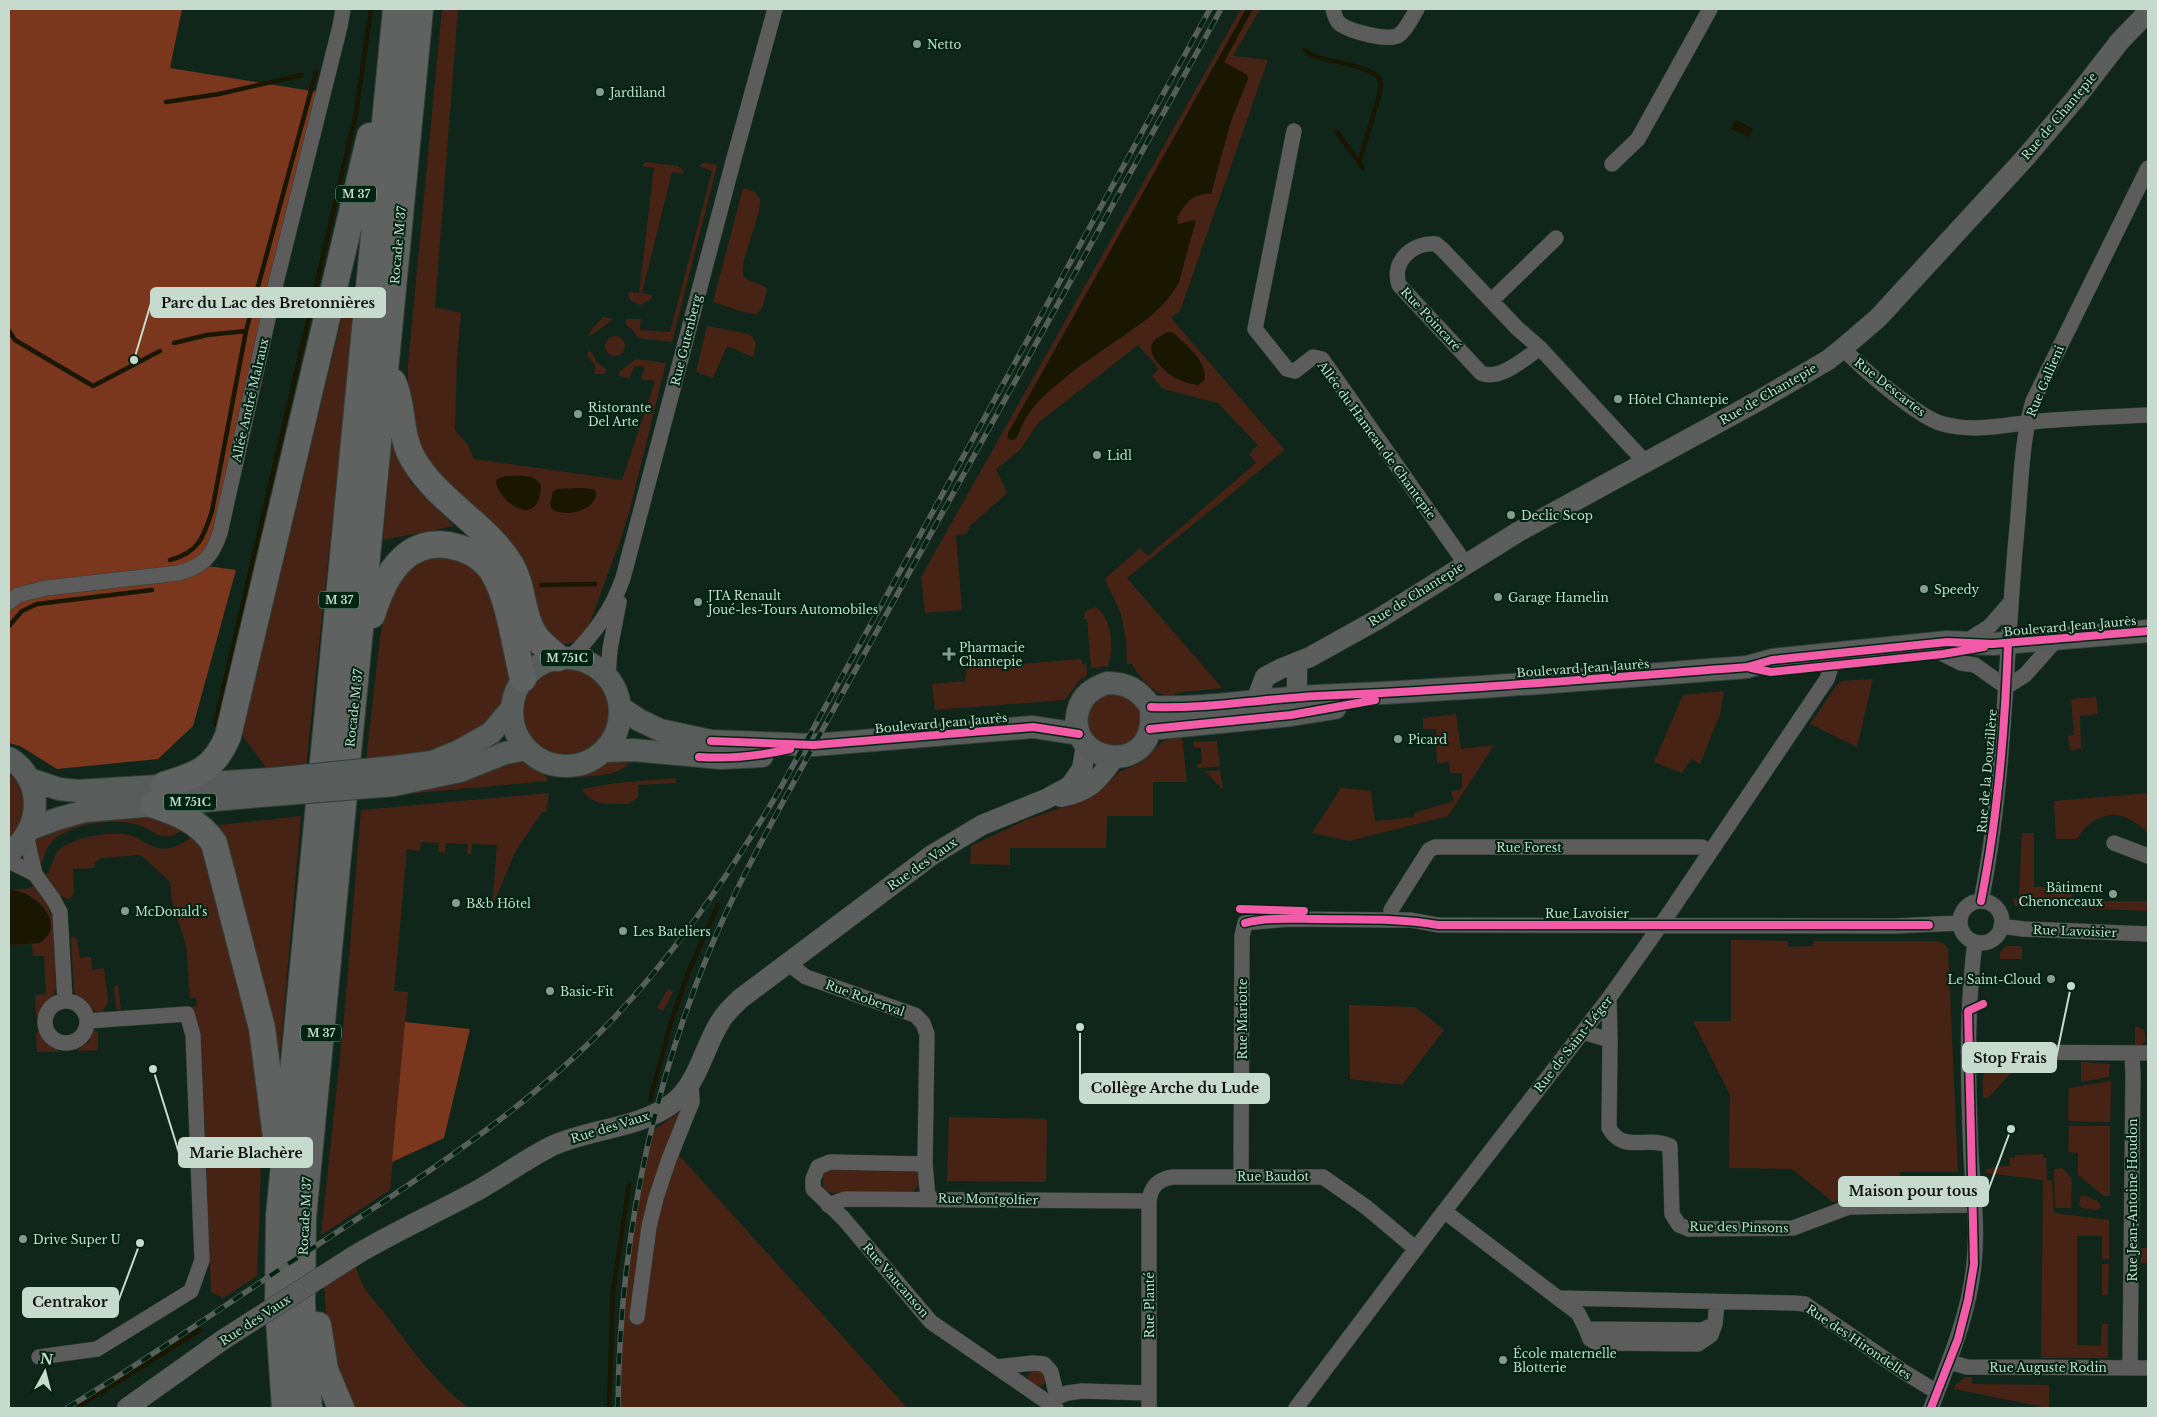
<svg xmlns="http://www.w3.org/2000/svg" width="2157" height="1417" font-family="'Libre Baskerville',serif">
  <rect width="100%" height="100%" fill="#11261b"/>
  <path fill="#472316" d="M442,9H458L435,307L461,313L457,356L455,430L468,445L474,459L622,480L655,381L641,379L645,367L634,366L630,378L619,376V372L636,359L666,363L629,513L620,541L586,633C577,642 571,644 558,644L540,624L532,581L526,565L515,548L502,531L443,478L425,455L415,432L408,399V365Z
    M1241,9H1260L1233,56L1268,60L1180,311L1171,318L1285,450L1127,578L1222,688L1175,693V697C1156,697 1140,679 1132,664H1127L1126,639L1121,614L1105,579L1140,548L1148,556L1256,463L1249,454L1258,445L1218,403L1163,389L1152,376L1159,369L1138,345L1038,423L1020,450L996,469L1007,493L970,526L967,534L956,535L962,610L925,613L921,577Z
    M645,162L678,166L683,171V174L672,172L642,293L652,295L651,299L640,305L630,300L628,292L639,293L654,168L642,166Z
    M703,163L713,164L717,166L672,342L638,338L632,329L626,325V319H641L640,330L670,332L712,171L699,166Z
    M743,188L755,192L760,199C762,217 737,263 744,276C749,284 762,282 767,290L762,308L757,314L747,313L713,302Z
    M355,290L356,298L306,766L267,769L242,735L348,292Z
    M602,317L613,319C612,320 591,336 589,336C590,328 599,324 602,317Z
    M707,326L749,334C758,341 756,347 753,357L727,346L713,378L696,372Z
    M605 346a10 10 0 1 1 20 0a10 10 0 1 1-20 0Z
    M588,350L592,353L597,363L606,369L605,374H594L595,365L588,357Z
    M392,441L411,483L454,526L383,540Z
    M432,554L467,559L492,586L512,677L503,706L489,727L432,756L366,761L380,637L387,604L397,576Z
    M1095,607C1112,616 1114,649 1108,666L1091,668L1087,619L1083,620L1086,611Z
    M1082,659V665L1086,663L1087,675L1079,681L1065,700L935,710L932,684L965,681L967,668Z
    M522 710a46 46 0 1 1 92 0a46 46 0 1 1-92 0Z
    M1873,679L1857,747L1810,724L1836,686L1842,681Z
    M1724,691L1720,714L1700,764L1691,759L1682,773L1654,762L1683,695Z
    M1100,693L1130,695L1142,712L1143,722L1135,740L1117,749L1092,741L1084,715Z
    M2096,697L2098,714L2080,716L2081,749L2070,750L2068,736L2074,735L2071,699Z
    M1456,714L1461,749L1494,745L1448,816L1349,841L1312,833L1341,788L1371,791L1375,821L1414,817V813L1454,801L1451,791L1462,789V773H1450L1449,762L1437,763L1436,729H1423V718Z
    M1182,737L1187,782H1153V816H1107L1106,848H1010V865L970,864L971,846L1026,820L1092,797L1119,772L1141,763L1162,742L1170,738Z
    M1217,741L1220,766L1198,768L1197,764H1202L1201,748L1194,747L1193,742Z
    M613,757L630,761C621,777 592,775 576,778Z
    M523,759C535,763 543,768 548,781L396,795Z
    M9,769C21,782 29,802 23,820C21,827 13,834 9,840Z
    M1220,770L1223,790L1205,771Z
    M676,778V783L638,785V797L629,804C610,803 593,808 582,789L616,783Z
    M549,793L546,812H542L515,852L492,907L497,845L472,844L471,854H467L468,844L446,843L445,853L438,852L439,843L421,842L420,851L407,849L394,991L408,992L390,1190L321,1235L344,1020L361,810Z
    M2148,793V833C2140,826 2132,819 2122,816C2104,810 2084,825 2077,839H2056L2054,801Z
    M142,815L188,823C183,829 178,835 169,836C160,838 152,831 144,827C119,817 80,822 57,837C43,847 47,857 39,865L34,844L38,835L53,825Z
    M301,816L278,1077L210,826Z
    M198,831L211,850L261,1088L262,1139L257,1276L223,1298L211,1292L201,1033L191,1007L197,1006L196,998H190L186,945L172,902L170,882L142,856L138,855L102,858L95,862L94,868L73,869L74,893L69,899L61,896L46,875C53,868 52,856 60,849C77,836 110,831 130,835C138,837 143,842 150,845C168,855 185,843 198,831Z
    M2022,833H2034V887H2072V907L2015,906L2013,898H2019Z
    M33,886L46,903L53,919L56,987C56,998 43,1004 38,1015H36L35,995L46,994L44,956H33L32,944L9,945V890L27,889Z
    M2077,901H2148V911L2077,908Z
    M73,936L77,939L80,958L91,957L92,970L104,968L108,1002L102,1013L96,1012L74,992L71,939Z
    M1731,940L1788,941V947L1813,946L1814,941H1936L1943,943L1948,948L1958,1172H1900L1899,1186L1848,1185L1849,1200L1833,1202L1792,1169L1729,1168L1730,1095L1693,1021H1731Z
    M2006,946H2022V959H2000V952Z
    M118,984L121,1011L116,1008L114,987Z
    M668,989L673,992L663,1011L657,1008Z
    M1349,1005L1415,1007L1444,1030L1402,1085L1350,1079Z
    M2135,1025L2144,1030L2146,1040L2140,1047L2135,1048Z
    M94,1030L98,1032V1050L76,1051L88,1042Z
    M36,1032H40L47,1044L60,1052H37Z
    M1998,1062L2014,1070L1988,1098H1983C1983,1083 1979,1066 1998,1062Z
    M2081,1062L2110,1064L2109,1077L2081,1082Z
    M2111,1081L2110,1122L2068,1121L2069,1088Z
    M700,1097L677,1153L907,1408H618L619,1346L628,1255L651,1132Z
    M949,1117L1047,1119L1046,1182L947,1181Z
    M2069,1126H2110V1196H2104L2078,1175V1153L2068,1152Z
    M2043,1154V1158H2046L2047,1180L2052,1181L2054,1213L2109,1220V1259H2102V1236H2077V1345L2101,1346L2102,1324H2108V1358H2041L2043,1180L1986,1173V1169H1992V1167L2010,1166V1158H2015V1155Z
    M833,1168L912,1169L918,1173C920,1185 920,1187 909,1194L832,1193L826,1191L823,1186V1174Z
    M2062,1168L2072,1178L2071,1208H2055L2054,1169Z
    M2081,1196H2086L2099,1202L2101,1208L2096,1210L2082,1208L2079,1205Z
    M2141,1248H2148V1263H2141Z
    M2102,1264H2109L2108,1295H2102Z
    M356,1267C364,1295 373,1297 389,1319C413,1351 436,1383 468,1408H352L328,1341L324,1285Z
    M1028 1378a9 9 0 1 1 18 0a9 9 0 1 1-18 0Z
    M1965,1377H1972V1384L2049,1385V1408L1954,1389L1955,1385Z"/>
  <path fill="#7b361e" d="M9,9H182L170,68L324,93L220,533L200,565L236,570L193,726L158,759L57,769L20,746L9,743Z
    M405,1022L470,1029L444,1138L392,1162Z"/>
  <path fill="#191602" d="M1246,9H1253L1224,62L1247,75L1248,79L1231,121L1211,194C1190,194 1188,202 1177,217L1178,224L1196,220L1179,282C1163,313 1131,330 1103,350C1082,364 1048,389 1032,409C1025,417 1021,429 1016,439L1011,440L1007,438L1008,433Z
    M1736,120L1753,129L1749,137L1731,129Z
    M1170,332L1175,334C1187,347 1209,362 1204,381L1198,385C1189,384 1177,380 1169,374C1159,366 1143,349 1156,339C1161,336 1164,333 1170,332Z
    M506,476C519,476 536,473 541,486C539,529 502,505 496,483L497,479Z
    M582,488L594,489L596,492C597,511 565,518 552,509L550,504L553,491L557,489Z
    M9,890C27,889 59,912 49,934C47,937 43,940 40,943L9,945Z"/>
  <g fill="none" stroke-linecap="round" stroke-linejoin="round">
    <path stroke="#191602" stroke-width="4.5" d="M1305,50C1318,63 1364,62 1378,77C1382,81 1381,86 1380,92L1359,164
      M166,102L219,94L302,75
      M1337,132L1363,168
      M9,331L15,340L93,386L160,351
      M174,343L207,335L246,331L316,72
      M170,560C198,553 204,537 212,511L246,331
      M541,585L595,584
      M9,626L22,611L37,604L152,590
      M215,724L356,113L371,9
      M650,1100L671,1022L688,973L718,905
      M76,1408L200,1330
      M609,1408L613,1292L629,1185"/>
    <defs>
      <path id="street" d="M1333,9C1334,13 1336,20 1339,23C1348,31 1389,42 1399,35C1407,29 1412,17 1417,9
        M1294,131L1255,329L1287,369L1295,371L1313,357L1322,359L1465,563
        M1612,164L1638,139L1710,9
        M1491,301L1556,238
        M1540,348C1525,358 1500,381 1481,373L1399,285C1391,261 1413,242 1436,244L1443,250L1518,329L1540,348L1645,462
        M1843,348C1860,367 1919,418 1943,424C1976,433 2008,424 2041,421C2077,418 2113,417 2148,415
        M9,602L18,595L46,588L179,573C203,566 212,557 220,533L276,283L340,26L343,9
        M1965,642L1990,626L2010,603
        M1943,654L1961,663L1975,665L2006,687
        M570,658C594,634 612,610 623,578L733,162L775,9
        M608,676L610,649L619,602
        M2006,687L2025,675L2057,639
        M26,835L35,874
        M2114,843L2148,856
        M9,861L35,874L53,899L60,912L65,1001
        M1981,901C2006,778 2005,653 2017,528C2021,485 2021,443 2033,401L2148,168
        M1960 922a21 21 0 1 1 42 0a21 21 0 1 1-42 0Z
        M1391,920V910L1429,850L1435,847H1702L1710,852
        M2001,926L2023,929L2148,934
        M787,963L806,977L915,1015L923,1023L927,1034L925,1164L928,1199
        M45 1022a21 21 0 1 1 42 0a21 21 0 1 1-42 0Z
        M1583,1032L1610,1040L1609,998
        M1610,1040L1609,1128C1623,1154 1648,1135 1670,1146L1672,1214L1679,1225L1689,1229L1793,1228L1849,1207L1973,1205
        M1968,1052L2148,1053
        M925,1164L830,1162L818,1167L813,1179V1189L843,1218L931,1322L1056,1408
        M1241,1176L1242,936L1245,923L1289,919L1391,920H1411L1438,925L1894,926L1960,923
        M828,1205L845,1199L1149,1201
        M1444,1211L1558,1298L1794,1303L1805,1304L1904,1372L1937,1392
        M1558,1298L1578,1313L1586,1329L1702,1330L1715,1324L1717,1302
        M637,1317L649,1227L656,1198L669,1159L692,1102L691,1081
        M1586,1329L1590,1339L1597,1343L1698,1344L1711,1335L1715,1324
        M39,1357L97,1349L191,1291L202,1260L193,1035L187,1014L87,1021
        M1949,1362L1967,1367L2148,1368
        M997,1367L1033,1363L1044,1364L1051,1372L1057,1397
        M2130,1368L2133,1075L2132,1053
        M1051,1405L1057,1397L1067,1393L1082,1391L1148,1393
        M1149,1408V1201C1151,1186 1158,1179 1173,1177H1323L1366,1207L1416,1249
        M1296,1408L1439,1218L1609,998L1672,909L1827,679L1831,667
        M1931,1408C1949,1361 1969,1315 1974,1264C1978,1228 1973,1190 1971,1154C1968,1083 1966,1012 1975,942"/>
      <path id="secondary" d="M1256,701L1265,677L1280,669L1310,657L1380,618L1518,532L1758,401L1828,360L1843,348L1878,318L2025,158L2075,99L2120,41L2148,12
        M1290,707L1297,692V662
        M1061,797C1091,791 1098,780 1115,757
        M354,1256C392,1233 432,1215 471,1194C499,1179 524,1160 552,1146C591,1128 639,1129 673,1103C698,1084 704,1047 720,1022C725,1013 733,1006 740,999L932,855L982,825L1046,799L1070,786L1082,769L1086,745
        M127,1408L224,1339"/>
      <path id="primary" d="M512 712a54 54 0 1 1 108 0a54 54 0 1 1-108 0Z
        M1107,683C1128,683 1139,690 1151,707C1151,714 1152,723 1150,730C1138,776 1066,758 1078,711C1082,695 1093,688 1107,683Z
        M1151,707C1206,709 1262,699 1317,696C1461,690 1604,678 1747,667L1772,660L1947,642L1993,644L2148,631
        M621,708L639,720L660,730L711,741L814,745L1033,727L1079,734
        M1150,729L1291,715L1335,708
        M604,751L633,750L721,758L762,756
        M9,758C44,779 43,830 9,852
        M394,767L432,762L457,752L491,733L512,708
        M29,779L59,789L78,791L272,779
        M394,785L460,771L505,753L527,749
        M30,829L57,819L85,811L272,795"/>
      <path id="highway" d="M393,382C404,406 399,435 413,459C438,502 486,524 511,565C524,587 521,616 536,637C542,645 551,651 558,658
        M372,615C385,573 409,532 460,548C474,552 488,562 495,576C510,603 515,648 523,679
        M164,785C196,775 214,770 228,736L370,136
        M154,805C178,813 199,821 214,843L262,1028L276,1137
        M318,1325L325,1370L341,1408
        M285,1408L278,1306L279,1216L396,9
        M309,1408L302,1305L303,1218L420,9"/>
    </defs>
    <use href="#street" stroke="#304138" stroke-width="16"/>
    <use href="#secondary" stroke="#304138" stroke-width="21"/>
    <use href="#primary" stroke="#304138" stroke-width="24"/>
    <use href="#highway" stroke="#304138" stroke-width="28"/>
    <use href="#street" stroke="#5d5c5c" stroke-width="15"/>
    <use href="#secondary" stroke="#5c5d5d" stroke-width="20"/>
    <use href="#primary" stroke="#585c5b" stroke-width="22"/>
    <use href="#highway" stroke="#5f6261" stroke-width="26"/>
    <defs>
      <path id="rail" d="M67,1408C142,1363 215,1312 288,1264C402,1190 520,1117 614,1018C679,949 732,871 780,789L1210,9
        M618,1408C619,1250 650,1093 711,947C740,877 778,812 814,745L1221,9"/>
    </defs>
    <use href="#rail" stroke="#575f5b" stroke-width="5.5"/>
    <use href="#rail" stroke="#002412" stroke-width="4" stroke-dasharray="11" stroke-linecap="butt"/>
    <defs>
      <path id="secondary-bridge" d="M224,1339L354,1256"/>
      <path id="primary-bridge" d="M272,779L394,767
        M272,795L394,785"/>
    </defs>
    <use href="#secondary-bridge" stroke="#304138" stroke-width="21" stroke-linecap="butt"/>
    <use href="#primary-bridge" stroke="#304138" stroke-width="24" stroke-linecap="butt"/>
    <use href="#secondary-bridge" stroke="#5c5d5d" stroke-width="20"/>
    <use href="#primary-bridge" stroke="#585c5b" stroke-width="22"/>
    <defs>
      <path id="cycleway" d="M1751,668L1771,672L1943,654L1984,647
        M1151,707C1206,709 1262,699 1317,696C1461,690 1604,678 1747,667L1772,660L1947,642L1993,644L2148,631
        M1150,729L1291,715L1375,700
        M711,741L814,745L1033,727L1079,734
        M699,757C730,759 760,756 790,749
        M1981,901C1998,816 2005,729 2008,643
        M1240,909L1304,911
        M1245,923C1268,917 1295,919 1318,919C1359,920 1398,918 1438,925H1929
        M1931,1408L1958,1339L1968,1300L1974,1264L1968,1011L1983,1004"/>
    </defs>
    <use href="#cycleway" stroke="#002412" stroke-width="11"/>
    <use href="#cycleway" stroke="#f35aa7" stroke-width="8"/>
  </g>
  <g fill="#879b8f" stroke="#002412" stroke-width="2">
    <circle cx="917" cy="44" r="5"/>
    <circle cx="600" cy="92" r="5"/>
    <circle cx="1618" cy="399" r="5"/>
    <circle cx="578" cy="414" r="5"/>
    <circle cx="1097" cy="455" r="5"/>
    <circle cx="1511" cy="515" r="5"/>
    <circle cx="1924" cy="589" r="5"/>
    <circle cx="1498" cy="597" r="5"/>
    <circle cx="698" cy="602" r="5"/>
    <path d="M946.5 646.5h5v5h5v5h-5v5h-5v-5h-5v-5h5z"/>
    <circle cx="1398" cy="739" r="5"/>
    <circle cx="2113" cy="894" r="5"/>
    <circle cx="456" cy="903" r="5"/>
    <circle cx="125" cy="911" r="5"/>
    <circle cx="623" cy="931" r="5"/>
    <circle cx="2051" cy="979" r="5"/>
    <circle cx="550" cy="991" r="5"/>
    <circle cx="23" cy="1239" r="5"/>
    <circle cx="1503" cy="1360" r="5"/>
  </g>
  <g text-anchor="middle" dominant-baseline="central" stroke-width="4" stroke-linejoin="round" paint-order="stroke">
    <g fill="#002412" stroke="#8ba396" stroke-width="1">
      <rect x="336" y="185.5" width="40" height="17" rx="4"/>
      <rect x="319" y="591.5" width="40" height="17" rx="4"/>
      <rect x="541" y="649.5" width="52" height="17" rx="4"/>
      <rect x="164" y="793.5" width="52" height="17" rx="4"/>
      <rect x="301" y="1024.5" width="40" height="17" rx="4"/>
    </g>
    <g font-size="11" font-weight="bold" fill="#c7dace">
      <text x="356" y="194">M 37</text>
      <text x="339" y="600">M 37</text>
      <text x="567" y="658">M 751C</text>
      <text x="190" y="802">M 751C</text>
      <text x="321" y="1033">M 37</text>
    </g>
    <g font-size="12" fill="#c7dace" stroke="#002412" text-anchor="start">
      <text x="927" y="44">Netto</text>
      <text x="610" y="92">Jardiland</text>
      <text x="1628" y="399">Hôtel Chantepie</text>
      <text x="588" y="407">Ristorante<tspan x="588" dy="14">Del Arte</tspan></text>
      <text x="1107" y="455">Lidl</text>
      <text x="1521" y="515">Declic Scop</text>
      <text x="1934" y="589">Speedy</text>
      <text x="708" y="595">JTA Renault<tspan x="708" dy="14">Joué-les-Tours Automobiles</tspan></text>
      <text x="1508" y="597">Garage Hamelin</text>
      <text x="959" y="647">Pharmacie<tspan x="959" dy="14">Chantepie</tspan></text>
      <text x="1408" y="739">Picard</text>
      <text x="2103" y="887" text-anchor="end">Bâtiment<tspan x="2103" dy="14">Chenonceaux</tspan></text>
      <text x="466" y="903">B&amp;b Hôtel</text>
      <text x="135" y="911">McDonald's</text>
      <text x="633" y="931">Les Bateliers</text>
      <text x="2041" y="979" text-anchor="end">Le Saint-Cloud</text>
      <text x="560" y="991">Basic-Fit</text>
      <text x="33" y="1239">Drive Super U</text>
      <text x="1513" y="1353">École maternelle<tspan x="1513" dy="14">Blotterie</tspan></text>
    </g>
    <g font-size="12" fill="#c7dace" stroke="#002412">
      <text transform="translate(2059 116) rotate(-50)">Rue de Chantepie</text>
      <text transform="translate(398 245) rotate(-85)">Rocade M 37</text>
      <text transform="translate(1431 319) rotate(47)">Rue Poincaré</text>
      <text transform="translate(686 340) rotate(-76)">Rue Gutenberg</text>
      <text transform="translate(2045 381) rotate(-67)">Rue Gallieni</text>
      <text transform="translate(1890 387) rotate(38)">Rue Descartes</text>
      <text transform="translate(1768 394) rotate(-30)">Rue de Chantepie</text>
      <text transform="translate(250 400) rotate(-77)">Allée André Malraux</text>
      <text transform="translate(1377 440) rotate(54)">Allée du Hameau de Chantepie</text>
      <text transform="translate(1416 594) rotate(-32)">Rue de Chantepie</text>
      <text transform="translate(2070 626) rotate(-5)">Boulevard Jean Jaurès</text>
      <text transform="translate(1583 668) rotate(-4)">Boulevard Jean Jaurès</text>
      <text transform="translate(354 708) rotate(-84)">Rocade M 37</text>
      <text transform="translate(941 723) rotate(-5)">Boulevard Jean Jaurès</text>
      <text transform="translate(1987 771) rotate(-85)">Rue de la Douzillère</text>
      <text x="1529" y="847">Rue Forest</text>
      <text transform="translate(922 864) rotate(-35)">Rue des Vaux</text>
      <text x="1587" y="913">Rue Lavoisier</text>
      <text transform="translate(2075 931) rotate(2)">Rue Lavoisier</text>
      <text transform="translate(865 998) rotate(20)">Rue Roberval</text>
      <text transform="translate(1242 1019) rotate(-90)">Rue Mariotte</text>
      <text transform="translate(1573 1044) rotate(-52)">Rue de Saint-Léger</text>
      <text transform="translate(610 1127) rotate(-17)">Rue des Vaux</text>
      <text x="1273" y="1176">Rue Baudot</text>
      <text transform="translate(988 1199) rotate(1)">Rue Montgolfier</text>
      <text transform="translate(2132 1200) rotate(-90)">Rue Jean-Antoine Houdon</text>
      <text transform="translate(305 1216) rotate(-87)">Rocade M 37</text>
      <text transform="translate(1739 1227) rotate(1)">Rue des Pinsons</text>
      <text transform="translate(896 1280) rotate(49)">Rue Vaucanson</text>
      <text transform="translate(1149 1305) rotate(-90)">Rue Planté</text>
      <text transform="translate(255 1320) rotate(-33)">Rue des Vaux</text>
      <text transform="translate(1859 1342) rotate(34)">Rue des Hirondelles</text>
      <text x="2048" y="1367">Rue Auguste Rodin</text>
    </g>
  </g>
  <path fill="none" stroke="#c7dace" stroke-width="2" d="M134 360L151 303M2071 986L2056 1058M1080 1027L1080 1088M153 1069L179 1153M2011 1129L1988 1191M140 1243L118 1302"/>
  <g fill="#c7dace" stroke="#002412" stroke-width="2">
    <circle cx="134" cy="360" r="5"/>
    <circle cx="2071" cy="986" r="5"/>
    <circle cx="1080" cy="1027" r="5"/>
    <circle cx="153" cy="1069" r="5"/>
    <circle cx="2011" cy="1129" r="5"/>
    <circle cx="140" cy="1243" r="5"/>
  </g>
  <g fill="#c7dace" stroke="#c7dace" stroke-width="2">
    <rect x="151" y="288" width="234" height="29" rx="5"/>
    <rect x="1963" y="1043" width="93" height="29" rx="5"/>
    <rect x="1080" y="1074" width="189" height="29" rx="5"/>
    <rect x="179" y="1138" width="133" height="29" rx="5"/>
    <rect x="1839" y="1177" width="149" height="29" rx="5"/>
    <rect x="23" y="1288" width="95" height="29" rx="5"/>
  </g>
  <g font-size="14" text-anchor="middle" font-weight="bold" fill="#111">
    <text x="268" y="308">Parc du Lac des Bretonnières</text>
    <text x="2010" y="1063">Stop Frais</text>
    <text x="1175" y="1093">Collège Arche du Lude</text>
    <text x="246" y="1158">Marie Blachère</text>
    <text x="1913" y="1196">Maison pour tous</text>
    <text x="70" y="1307">Centrakor</text>
  </g>
  <rect width="2157" height="1417" fill="none" stroke="#c7dace" stroke-width="20"/>
  <g transform="translate(45 1372) rotate(7)" stroke="#002412" stroke-width="4" paint-order="stroke">
  <path d="M0-4L9 19L0 12L-9 19Z" fill="#c7dace"/>
  <text y="-8" font-size="14" font-weight="bold" text-anchor="middle" fill="#c7dace">N</text>
  </g>
</svg>
